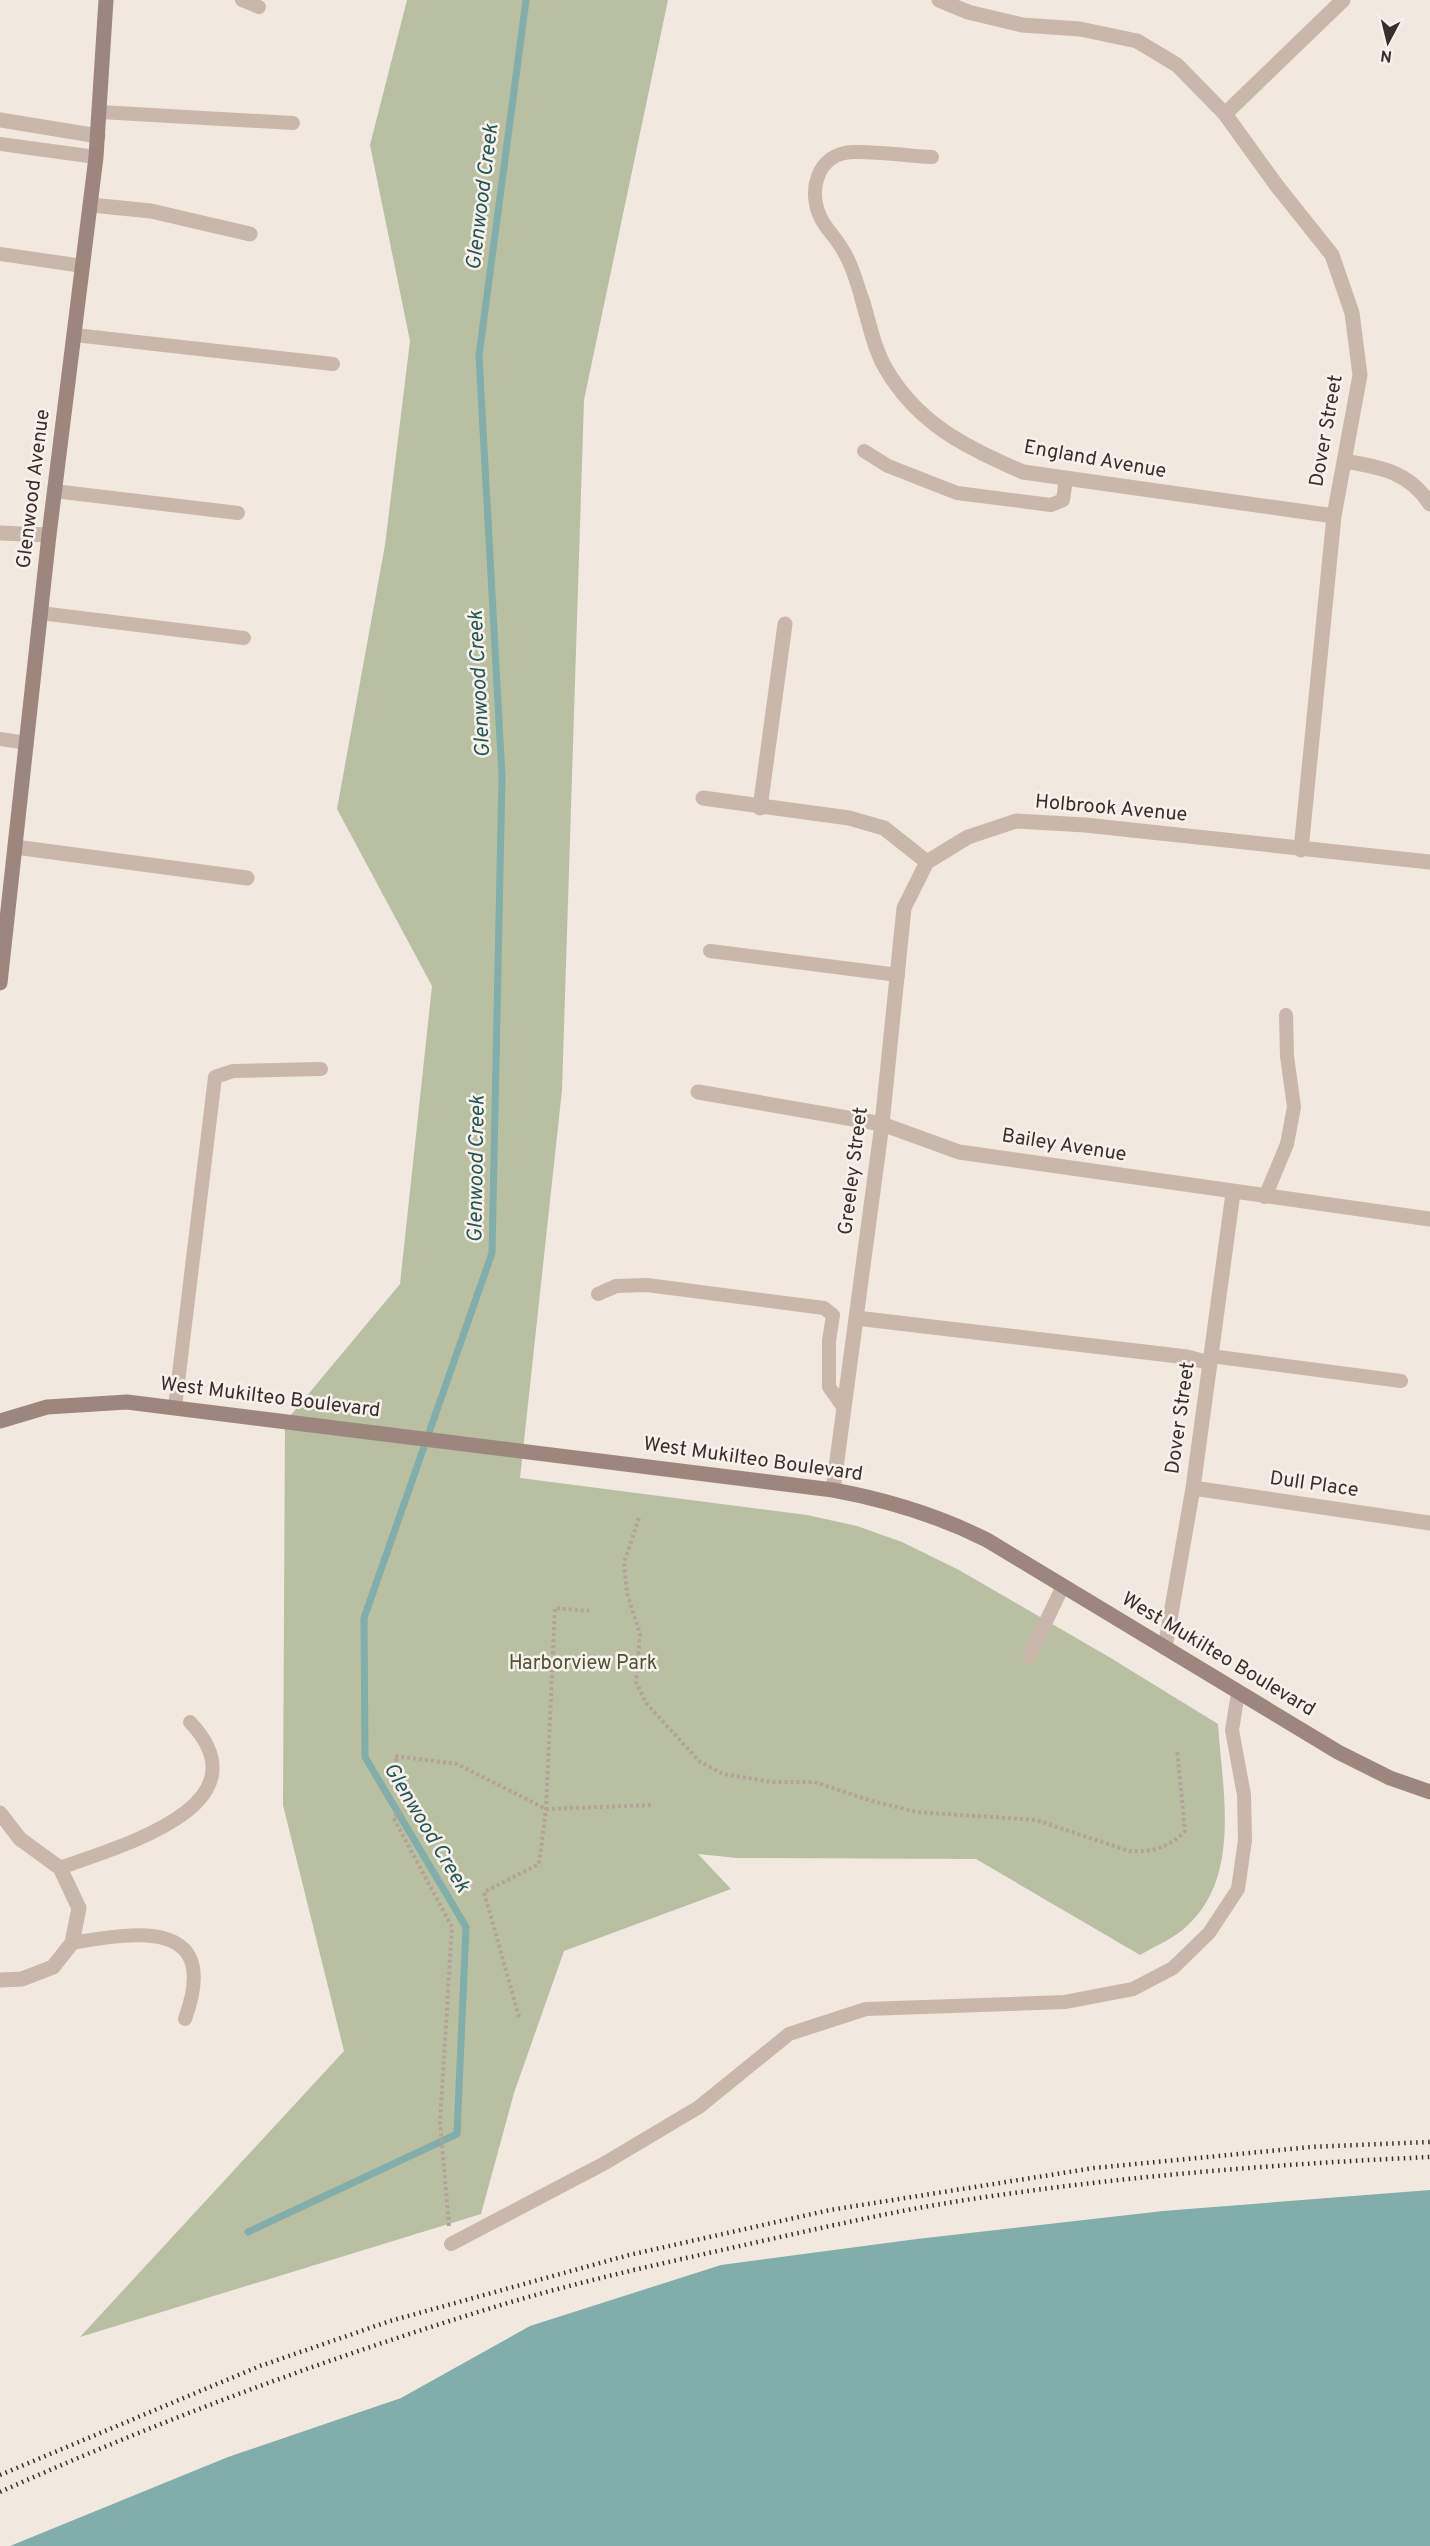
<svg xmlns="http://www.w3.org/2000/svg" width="1430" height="2546" font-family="Overpass,sans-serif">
  <rect width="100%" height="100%" fill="#f1e8e0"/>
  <path fill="#b8c0a1" d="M407,0H668L584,400L562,1090L520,1478L807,1515L857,1526L902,1542L959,1570L1109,1657L1218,1724C1222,1789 1242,1876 1187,1926C1175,1938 1155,1946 1140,1955L976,1859L737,1858L698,1854L731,1889L564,1951L514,2093L481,2214L80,2337L344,2051L283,1805L285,1422L400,1284L432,986L337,809L385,545L410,341L370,145Z"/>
  <path fill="#81adab" d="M1430,2190V2546H10L228,2457L401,2398L530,2326L721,2265L917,2239L1163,2211Z"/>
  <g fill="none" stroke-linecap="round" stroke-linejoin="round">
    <path stroke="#81adab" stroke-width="7" d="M248,2232L457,2134L466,1927L365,1757L364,1618L492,1253L502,776L479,356L526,0"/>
    <path stroke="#b5a197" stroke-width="4" stroke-dasharray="3 3" stroke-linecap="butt" d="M639,1518L624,1563L627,1593L640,1634L636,1682L646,1703L699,1761L723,1774L773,1782H814L872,1801L917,1812L1036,1820L1129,1851C1151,1853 1170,1847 1185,1831L1177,1749
      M519,2017L484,1892L539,1864L546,1809L555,1608L589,1611
      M449,2226L440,2122L452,1927L393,1817L411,1805L395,1756L457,1764L546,1809L652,1805"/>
    <path stroke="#c9b7ac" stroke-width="14" d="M242,0L259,7
      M100,112L293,123
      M0,144L96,157
      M0,254L83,266
      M862,299C856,280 851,261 839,244C834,236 827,229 823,222C806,194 816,153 853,152C879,151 906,156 932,157
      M75,335L333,364
      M864,451L888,466L957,493L1051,505L1063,500L1066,479
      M54,491L238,513
      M40,613L244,638
      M0,739L27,743
      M710,951L898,975
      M1265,1197L1287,1144L1294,1107L1287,1056L1286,1015
      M598,1294L616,1286L647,1285L824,1308L833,1315L829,1341V1387L844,1408
      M1211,1356L1401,1381
      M175,1407L215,1077L233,1071L321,1069
      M1029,1657L1063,1586
      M60,1868C116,1847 270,1807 190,1722
      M72,1943C140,1931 221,1920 185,2019
      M451,2244L605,2163L699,2107L789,2034L866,2009L1065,2002L1133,1989L1173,1968L1209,1933L1238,1889L1245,1840L1244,1795L1232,1730L1238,1693"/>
    <path stroke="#c9b7ac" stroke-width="15" d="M939,0L968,12L1022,25L1080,29L1137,41L1177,65L1225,114L1277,186L1332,255L1352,313L1360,375L1334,516L1301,850
      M1225,114L1343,0
      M0,120L98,136
      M91,205L151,211L250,234
      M862,299C869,322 874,349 886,369C918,424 967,448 1023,472L1334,516
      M1344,461C1379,467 1409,471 1430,504
      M0,533L49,535
      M703,798L849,818L884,828L927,862L968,837L1016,821L1085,825L1430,862
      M760,808L785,624
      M15,847L247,878
      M698,1092L882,1124L959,1152L1430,1219
      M856,1318L1187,1357L1210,1363
      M1193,1488L1430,1523
      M833,1490L882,1124L904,908L927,862
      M1165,1648L1193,1488L1233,1193
      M0,1813L20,1839L60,1868L79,1908L72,1943L53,1967L22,1979L0,1980"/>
    <path stroke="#9d867e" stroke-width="15" d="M0,983L49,535L96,157L106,0
      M0,1421L47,1407L127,1402L833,1490C888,1500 937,1515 987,1540L1338,1752L1390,1778L1430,1792"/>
    <path stroke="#382e2b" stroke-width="4.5" stroke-dasharray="1.5 4.5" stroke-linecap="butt" d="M0,2475L260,2366L390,2321L629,2255L830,2210L1094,2168L1311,2147L1430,2142
      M0,2492C163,2419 330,2357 501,2305C584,2280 669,2262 753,2243C826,2227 898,2210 972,2199C1124,2176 1276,2164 1430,2157"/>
  </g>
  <g text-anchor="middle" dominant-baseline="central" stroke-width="5" stroke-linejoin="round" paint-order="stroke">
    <g font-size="20" fill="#382e2b" stroke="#f9f2ec">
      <text transform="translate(1327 431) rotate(-80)">Dover Street</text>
      <text transform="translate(1095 460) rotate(10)">England Avenue</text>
      <text transform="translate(34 489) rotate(-83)">Glenwood Avenue</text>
      <text transform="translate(1111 809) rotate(5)">Holbrook Avenue</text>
      <text transform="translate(1064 1146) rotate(9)">Bailey Avenue</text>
      <text transform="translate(854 1171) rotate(-83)">Greeley Street</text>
      <text transform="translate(270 1398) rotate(7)">West Mukilteo Boulevard</text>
      <text transform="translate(1181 1418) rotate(-82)">Dover Street</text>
      <text transform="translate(753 1460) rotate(8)">West Mukilteo Boulevard</text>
      <text transform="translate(1314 1485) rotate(8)">Dull Place</text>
      <text transform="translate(1218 1655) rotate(31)">West Mukilteo Boulevard</text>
    </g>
    <g font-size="20" fill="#4a5430" stroke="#f9f2ec">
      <text x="583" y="1664">Harborview Park</text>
    </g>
    <g font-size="21" font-style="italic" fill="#235756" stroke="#f9f2ec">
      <text transform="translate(483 197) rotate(-83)">Glenwood Creek</text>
      <text transform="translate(480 684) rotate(-93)">Glenwood Creek</text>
      <text transform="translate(477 1169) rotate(-89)">Glenwood Creek</text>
      <text transform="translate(426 1828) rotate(59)">Glenwood Creek</text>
    </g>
  </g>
  <g transform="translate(1388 42) rotate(187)" stroke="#f9f2ec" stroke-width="4.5" paint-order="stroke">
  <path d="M0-4.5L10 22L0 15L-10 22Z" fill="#382e2b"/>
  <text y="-9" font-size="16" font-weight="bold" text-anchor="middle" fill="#382e2b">N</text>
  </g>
</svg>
